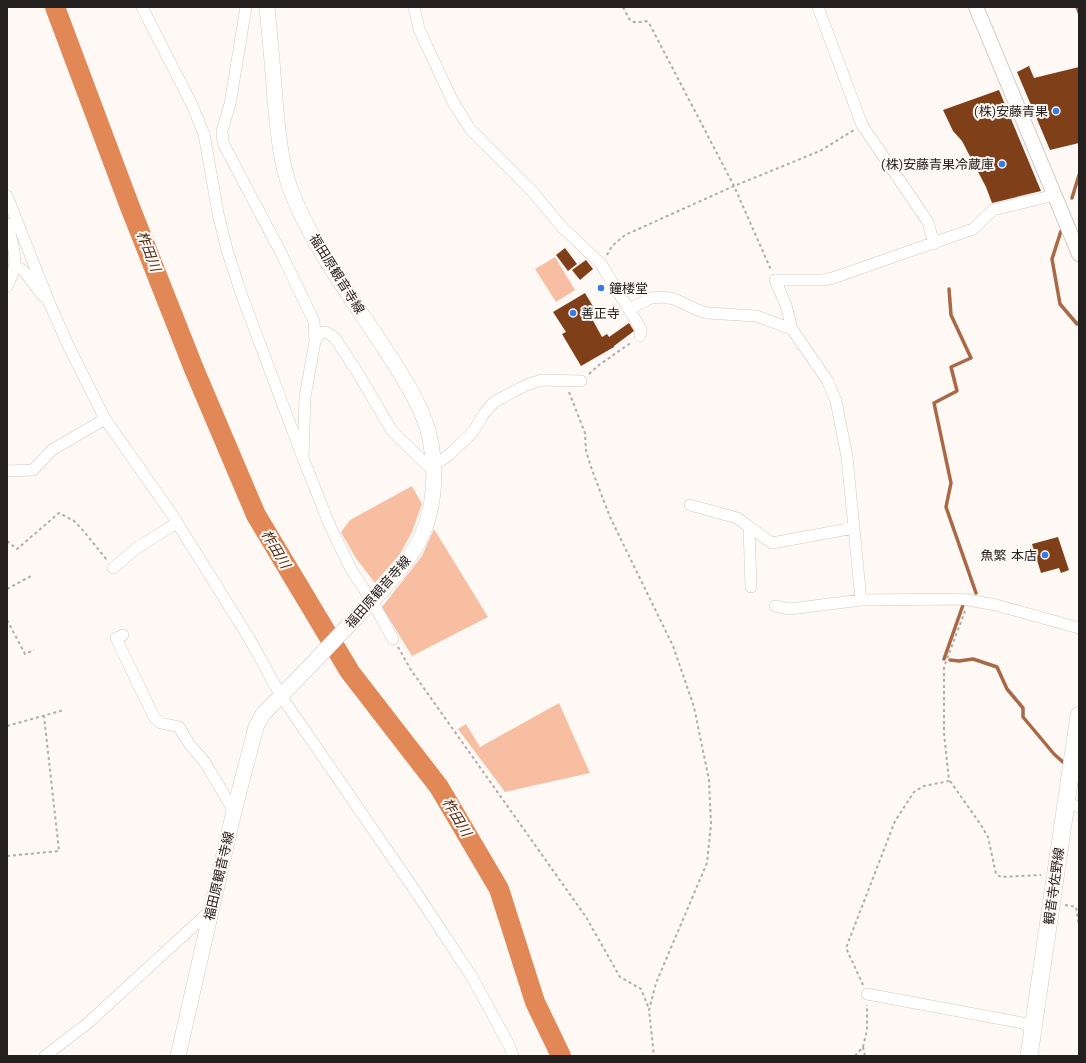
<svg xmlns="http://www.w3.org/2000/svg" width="1086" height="1063" font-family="'Work Sans','Noto Sans JP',sans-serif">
  <rect width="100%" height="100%" fill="#fff9f6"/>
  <path fill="#f7bea1" d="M555,257L575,290L556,302L535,269Z
    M412,486L422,504L412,532L400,554L375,583L355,557L341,532L350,520Z
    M434,529L488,617L412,656L382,607L422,556Z
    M559,703L590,773L505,792L458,729L466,724L480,747Z"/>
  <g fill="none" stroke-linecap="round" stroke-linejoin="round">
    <path stroke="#a96946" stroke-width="3.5" d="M1077,7L1079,12
      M1072,198L1079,175
      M1061,231L1052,259L1060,304L1077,324L1079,323
      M949,289L951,315L971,358L951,367L957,391L934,403L951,483L946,507L976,593
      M944,659L963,605
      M950,660L959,661L973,659L997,667L1007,689L1023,708V717L1054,754L1064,763"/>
    <path stroke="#e28857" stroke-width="20" d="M55,7L130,207L194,369L256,515L350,672L439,787L499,889L535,1002L561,1056"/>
  </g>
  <path fill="#7f3f18" d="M1029,66L1034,78L1079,67V143L1050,150L1017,72Z
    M999,90L1041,191L992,203L986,187L962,141L953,131L943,110Z
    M565,248L577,264L568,271L556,255Z
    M586,260L593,269L580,280L572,270Z
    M585,293L594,308L591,310L593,315L591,317L602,337L607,334L609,337L629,323L634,331L614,346V347L581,366L562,334L566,332L553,312Z
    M1058,537L1069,570L1061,573L1059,568L1041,573L1032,544Z"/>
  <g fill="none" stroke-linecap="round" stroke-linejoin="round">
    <defs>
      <path id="minor" d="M142,7L192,105L204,134L218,213L227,250L242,296L301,453
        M246,7L230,104L222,131L223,143L281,253L314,321L315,341L305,397L303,458L330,526L352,571L372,601L393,639
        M414,7L419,29L452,100L470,129L531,190L562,227L601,264L641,329L640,336
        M818,7L862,125L928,222L934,244
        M7,196L49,302L68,345L105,419L171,513L249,638L281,696L416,892L472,977L509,1045L513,1056
        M7,224C11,236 17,256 14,268C13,275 10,280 7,286
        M15,266L24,271L43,296
        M629,309L651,298L663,297L674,299L698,310L707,313L756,316L792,329
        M315,341L320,333L326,332L335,338L359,375L392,431L427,465H434L449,455L473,432L483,415L494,402L526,385L542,380L581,381
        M7,471L33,470L52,450L105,419
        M690,505L737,518L772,543L854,528
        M749,527L751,587
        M113,568L138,547L177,523
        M861,600L847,457L836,401L827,380L792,329L786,305L775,280H822L833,278L973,229L993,210L1055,195
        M775,606L790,609L861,600L962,599L996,605L1079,628
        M123,635L116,638L154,717L161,723L179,727L190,745L204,761L234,811
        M1066,803L1079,807
        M867,994L1033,1025
        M45,1056L88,1023L211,910"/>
      <path id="tertiary" d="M976,7L1079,254"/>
      <path id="secondary" d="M178,1056L234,811L256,727L263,714C291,686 318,658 345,629C368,605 393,581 412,553C434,521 438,476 430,439C425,410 401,374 385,349C351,297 312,246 290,188C280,160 278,130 275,100C273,69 270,38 267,7"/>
      <path id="primary" d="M1029,1056L1079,715"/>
    </defs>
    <use href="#minor" stroke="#d0cac6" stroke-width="12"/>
    <use href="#tertiary" stroke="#d0cac6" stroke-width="16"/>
    <use href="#secondary" stroke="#d0cac6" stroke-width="16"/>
    <use href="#primary" stroke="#d0cac6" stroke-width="18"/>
    <path stroke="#b1aca9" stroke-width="2" stroke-dasharray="3 3" stroke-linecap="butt" d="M623,7C631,22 629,24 646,21L649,23L734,186L771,270
      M607,255L612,246L625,235L734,186L820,151L854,130
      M589,374L599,365L632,342
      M569,392L585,433L586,451L592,470L610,517L673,646L694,707L709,780L711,824L707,863L656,983L649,1010L654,1056
      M7,518V533
      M7,541L17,549L59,513L74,521L81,528L107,560
      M7,589L31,576
      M7,620L25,654L34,650
      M398,647L411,670L586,917L620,977L641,989L649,1009
      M7,726L64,710
      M950,781L981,825L988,837L996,874L1001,877L1041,875
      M7,856L59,851L44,716
      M1065,905L1076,907L1079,926
      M863,985L846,948L895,821L914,792L924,786L949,781L944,733V667L965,611
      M863,1047L865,1056
      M855,1056L863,1047L867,1030V1005"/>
    <use href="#minor" stroke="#fff" stroke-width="11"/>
    <use href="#tertiary" stroke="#fff" stroke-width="14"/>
    <use href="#secondary" stroke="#fff" stroke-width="15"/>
    <use href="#primary" stroke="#fff" stroke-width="17"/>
  </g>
  <g fill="#327be8" stroke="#fff9f6" stroke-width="1.5">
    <circle cx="1056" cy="111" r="4"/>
    <circle cx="1002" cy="164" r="4"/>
    <circle cx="601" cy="288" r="4"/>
    <circle cx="573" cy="313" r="4"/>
    <circle cx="1045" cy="555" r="4"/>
  </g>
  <g text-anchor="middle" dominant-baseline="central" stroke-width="4" stroke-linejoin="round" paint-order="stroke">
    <g font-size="13" fill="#23201f" stroke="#fff9f6" text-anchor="end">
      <text x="1048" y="111">(株)安藤青果</text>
      <text x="994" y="164">(株)安藤青果冷蔵庫</text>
      <text x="609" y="288" text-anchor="start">鐘楼堂</text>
      <text x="581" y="313" text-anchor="start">善正寺</text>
      <text x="1037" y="555">魚繁 本店</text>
    </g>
    <g font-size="13" fill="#23201f" stroke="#fff9f6">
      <text transform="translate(337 274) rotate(58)">福田原観音寺線</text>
      <text transform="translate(378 592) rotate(-49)">福田原観音寺線</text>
      <text transform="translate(219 876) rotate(-77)">福田原観音寺線</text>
      <text transform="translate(1054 886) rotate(-82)">観音寺佐野線</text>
    </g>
    <g font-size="14" font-style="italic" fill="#4e2a15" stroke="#fff9f6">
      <text transform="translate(149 251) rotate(69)">柞田川</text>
      <text transform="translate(276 549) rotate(59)">柞田川</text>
      <text transform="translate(457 817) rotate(59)">柞田川</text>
    </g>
  </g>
  <rect width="1086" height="1063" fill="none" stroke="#23201f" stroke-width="16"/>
</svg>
